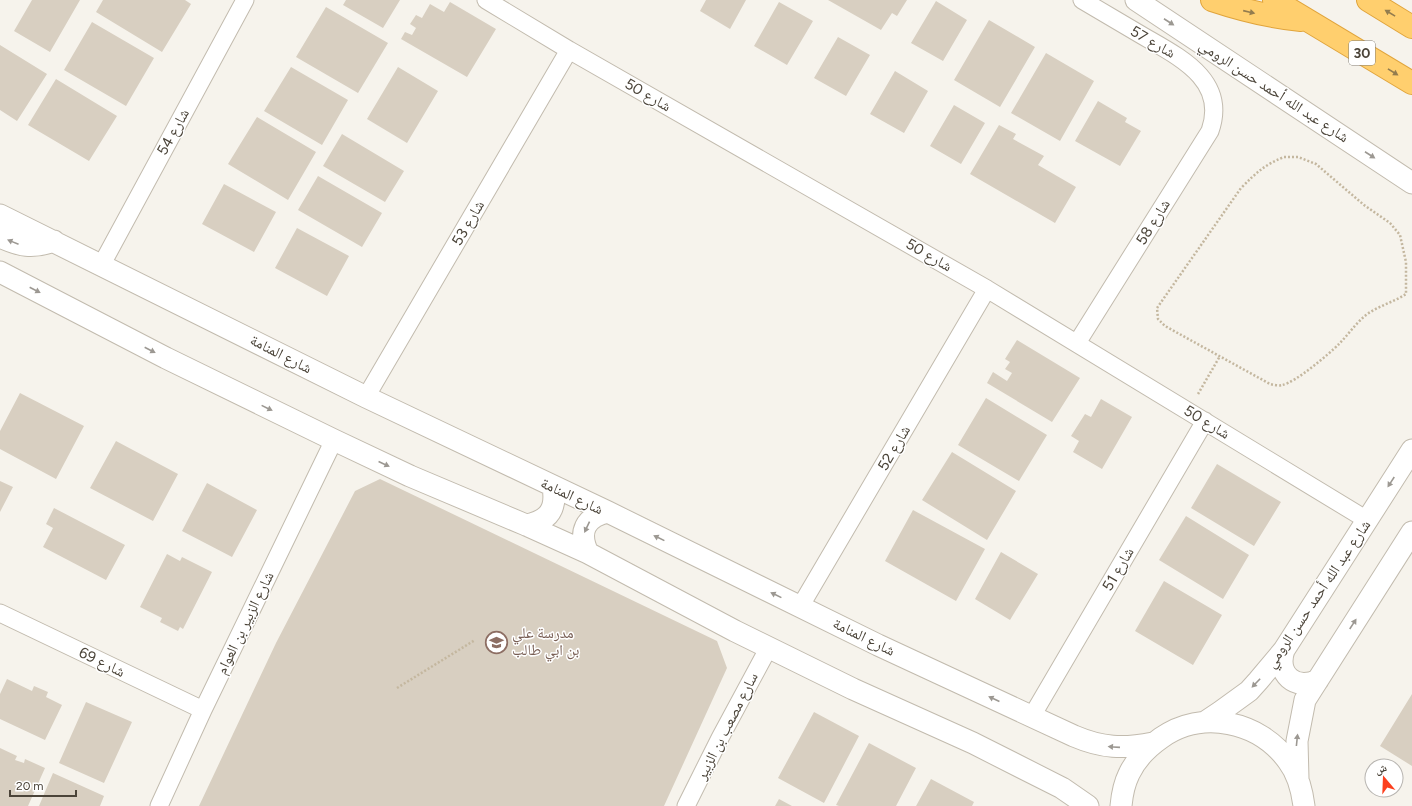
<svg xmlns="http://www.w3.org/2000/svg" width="1412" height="806" font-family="Figtree,'Noto Naskh Arabic',sans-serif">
  <rect width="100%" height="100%" fill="#f6f3ec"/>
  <path fill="#d8cfc1" d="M32,0H80L50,52L14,31Z
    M103,0H185L191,4L162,52L96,12Z
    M346,0H400L383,28L343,5Z
    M706,0H746L730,29L700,11Z
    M828,0H907L897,16L892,13L881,30Z
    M936,1L967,20L943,61L911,43Z
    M450,2L496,29L467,77L401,39L405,32L412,35L416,28L410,24L416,15L422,18L430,4L444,12Z
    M779,2L813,21L787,65L754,46Z
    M326,7L388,43L358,93L296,57Z
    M989,20L1035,47L1000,107L954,80Z
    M92,22L154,58L126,106L64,70Z
    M838,37L870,55L846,96L814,78Z
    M0,45L47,74L17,121L0,110Z
    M1046,53L1094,81L1060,141L1011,113Z
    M291,67L348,100L322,145L264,111Z
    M398,67L438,91L407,143L367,119Z
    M895,71L928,91L904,133L870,114Z
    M56,79L117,116L89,161L28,125Z
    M1098,101L1127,118L1125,122L1141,131L1120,166L1075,141Z
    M954,105L985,123L961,164L930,146Z
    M257,117L316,152L288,200L228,164Z
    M999,125L1016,134L1013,139L1044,156L1038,165L1076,187L1055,223L970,174Z
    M342,134L404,171L385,202L323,166Z
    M318,176L382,213L362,247L298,210Z
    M224,184L276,212L254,252L202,224Z
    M297,228L349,256L327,296L275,268Z
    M1017,340L1080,378L1052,422L987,383L993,372L1007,381L1012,373L1005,369L1010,362L1005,359Z
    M20,393L84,426L56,479L0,449V431Z
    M986,398L1047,435L1019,481L958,445Z
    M1101,399L1132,417L1102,469L1073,452L1079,441L1071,436L1085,414L1091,417Z
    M116,441L178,474L153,521L90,488Z
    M952,452L1016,491L987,540L922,500Z
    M1217,464L1281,502L1254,546L1191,508Z
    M380,479L717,641L727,668L664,806H199L276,643L355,491Z
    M0,481L13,487L0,512Z
    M207,483L257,510L232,557L182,531Z
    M54,508L125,545L106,580L43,547L53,528L46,524Z
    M913,510L985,549L956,601L885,561Z
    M1186,516L1249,555L1223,599L1159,560Z
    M1001,552L1038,574L1010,620L975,599Z
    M167,554L180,561L182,557L212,572L183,629L180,627L178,631L160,622L162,618L140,607Z
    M1164,581L1222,615L1193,665L1135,631Z
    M7,679L32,691L34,686L48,692L46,697L62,705L45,740L0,719V694Z
    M1412,694V766L1380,746Z
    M86,702L132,722L104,783L59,763Z
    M814,712L859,736L824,803L778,778Z
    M869,743L916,768L896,806H839L836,805Z
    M0,748L17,756L15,760L24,763L25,759L45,768L28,806H0Z
    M53,773L104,796L100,806H39Z
    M931,779L974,802L972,806H916Z
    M779,799L792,806H775Z"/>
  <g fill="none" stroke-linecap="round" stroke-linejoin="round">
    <defs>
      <path id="minor" d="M486,0L569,50L987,289L1367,520
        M102,264L245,0
        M1077,343L1210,131C1228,80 1179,57 1143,36C1123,24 1102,12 1082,0
        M366,397L569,50
        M800,607L987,289
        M0,613L203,710
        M1032,716L1205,421
        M159,806L203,710L334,440
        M686,806L720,738L769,647"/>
      <path id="tertiary" d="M1136,0L1412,183
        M0,215L366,397L608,512L878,645L1074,736C1102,748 1123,749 1153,743
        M0,237C20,246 32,249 54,241
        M0,272L166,358L334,440L410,476L526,525L588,553L735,631L853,689L973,743L1062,788L1088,806
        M526,525C548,521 557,510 553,487
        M588,553C578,532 585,517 608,512
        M1284,650C1276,674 1295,691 1318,680
        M1205,722L1220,712L1249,691L1258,681L1284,650L1412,450
        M1298,779L1297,741L1305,700L1412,532
        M1121,806C1122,795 1124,784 1129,774C1136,759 1148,747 1161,738C1202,709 1259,721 1288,761C1298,774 1302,790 1304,806"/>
      <path id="motorway" d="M1212,0C1242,10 1270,17 1301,20
        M1274,0L1412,83
        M1368,0L1412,27"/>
    </defs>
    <use href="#minor" stroke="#c2bbae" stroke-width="19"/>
    <use href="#tertiary" stroke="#c2bbae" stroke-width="23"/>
    <use href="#motorway" stroke="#e0a43c" stroke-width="24"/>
    <path stroke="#c4b79f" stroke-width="2.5" stroke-dasharray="2 2" stroke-linecap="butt" d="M1284,157H1298L1316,164L1364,205L1390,223L1400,235L1406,262V294C1394,302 1378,306 1366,315C1355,324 1348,335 1339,344C1329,354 1295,383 1282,385C1279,386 1274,385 1270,384L1165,326L1158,319L1157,308L1241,188C1256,173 1264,165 1284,157Z
      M1198,394L1220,356
      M397,688L475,640"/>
    <use href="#minor" stroke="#fff" stroke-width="17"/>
    <use href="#tertiary" stroke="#fff" stroke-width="21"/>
    <use href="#motorway" stroke="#ffcf6e" stroke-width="22"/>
  </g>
  <defs><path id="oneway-solid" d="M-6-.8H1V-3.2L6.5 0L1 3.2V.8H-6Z"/></defs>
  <g fill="#937c4e">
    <use href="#oneway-solid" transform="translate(1249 12) rotate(13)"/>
    <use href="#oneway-solid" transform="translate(1390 13) rotate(-149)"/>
    <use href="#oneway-solid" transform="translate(1393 72) rotate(32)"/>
  </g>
  <g fill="#9c9892">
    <use href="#oneway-solid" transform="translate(1169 22) rotate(33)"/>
    <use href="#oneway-solid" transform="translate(1370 155) rotate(33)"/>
    <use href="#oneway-solid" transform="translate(13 242) rotate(-158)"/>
    <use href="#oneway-solid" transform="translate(35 290) rotate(27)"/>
    <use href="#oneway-solid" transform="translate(150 350) rotate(27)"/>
    <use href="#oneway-solid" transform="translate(267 408) rotate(26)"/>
    <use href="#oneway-solid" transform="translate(384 464) rotate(25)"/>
    <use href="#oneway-solid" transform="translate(1391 482) rotate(123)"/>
    <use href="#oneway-solid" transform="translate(587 527) rotate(115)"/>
    <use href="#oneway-solid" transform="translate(659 538) rotate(-154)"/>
    <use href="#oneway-solid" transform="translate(776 595) rotate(-154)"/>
    <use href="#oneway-solid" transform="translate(1353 624) rotate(-57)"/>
    <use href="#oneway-solid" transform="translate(1256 683) rotate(134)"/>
    <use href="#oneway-solid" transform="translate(994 699) rotate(-155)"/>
    <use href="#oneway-solid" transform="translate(1297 740) rotate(-84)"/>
    <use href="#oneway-solid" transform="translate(1114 747) rotate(-176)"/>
  </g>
  <defs>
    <symbol id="school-ring" viewBox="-11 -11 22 22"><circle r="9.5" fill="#fff" stroke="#8d6e63" stroke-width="1.5"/><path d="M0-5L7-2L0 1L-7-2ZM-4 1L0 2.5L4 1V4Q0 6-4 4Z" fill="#8d6e63"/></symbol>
  </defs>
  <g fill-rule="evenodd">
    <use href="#school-ring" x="484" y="630" width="25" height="25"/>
  </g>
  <g text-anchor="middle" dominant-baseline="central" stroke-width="3" stroke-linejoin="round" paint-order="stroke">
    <rect fill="#fff" stroke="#817c74" stroke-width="1" x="1349" y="41" width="26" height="24" rx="3"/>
    <g font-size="14" font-weight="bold" fill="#4b4439">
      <text x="1362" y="53">30</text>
    </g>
    <g font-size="15" fill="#4b4439" stroke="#fff">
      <text transform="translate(1153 42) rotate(30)">شارع 57</text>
      <text transform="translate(1274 91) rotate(33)">شارع عبد الله أحمد حسن الرومي</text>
      <text transform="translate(648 95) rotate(30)">شارع 50</text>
      <text transform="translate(173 132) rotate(-61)">شارع 54</text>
      <text transform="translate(1153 222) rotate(-58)">شارع 58</text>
      <text transform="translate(468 223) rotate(-60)">شارع 53</text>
      <text transform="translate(929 255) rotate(30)">شارع 50</text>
      <text transform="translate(281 354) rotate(27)">شارع المنامة</text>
      <text transform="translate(1207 422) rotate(31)">شارع 50</text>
      <text transform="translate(894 448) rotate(-60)">شارع 52</text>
      <text transform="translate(572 496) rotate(25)">شارع المنامة</text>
      <text transform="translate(1118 569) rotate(-60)">شارع 51</text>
      <text transform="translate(1318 594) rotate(-56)">شارع عبد الله أحمد حسن الرومي</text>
      <text transform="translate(245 623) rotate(-64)">شارع الزبير بن العوام</text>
      <text transform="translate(864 637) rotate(26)">شارع المنامة</text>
      <text transform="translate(102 662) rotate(26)">شارع 69</text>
      <text transform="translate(727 726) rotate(-63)">سارع مصعب بن الزبير</text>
    </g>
    <g font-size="15" fill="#785e54" stroke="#fff" text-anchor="start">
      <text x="512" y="633">مدرسة علي<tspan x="512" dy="17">بن ابي طالب</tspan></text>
    </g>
  </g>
  <g transform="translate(1384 778) rotate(341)"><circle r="19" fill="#ffffff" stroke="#b7b4b0"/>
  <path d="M0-3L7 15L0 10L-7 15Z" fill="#fc3f1d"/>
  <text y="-6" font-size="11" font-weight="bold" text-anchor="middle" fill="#4b4439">ش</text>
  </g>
  <path d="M10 790v6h66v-6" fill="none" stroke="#4b4439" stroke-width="2"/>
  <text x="16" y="790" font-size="12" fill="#4b4439" stroke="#ffffff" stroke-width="3" paint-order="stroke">20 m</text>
</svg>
